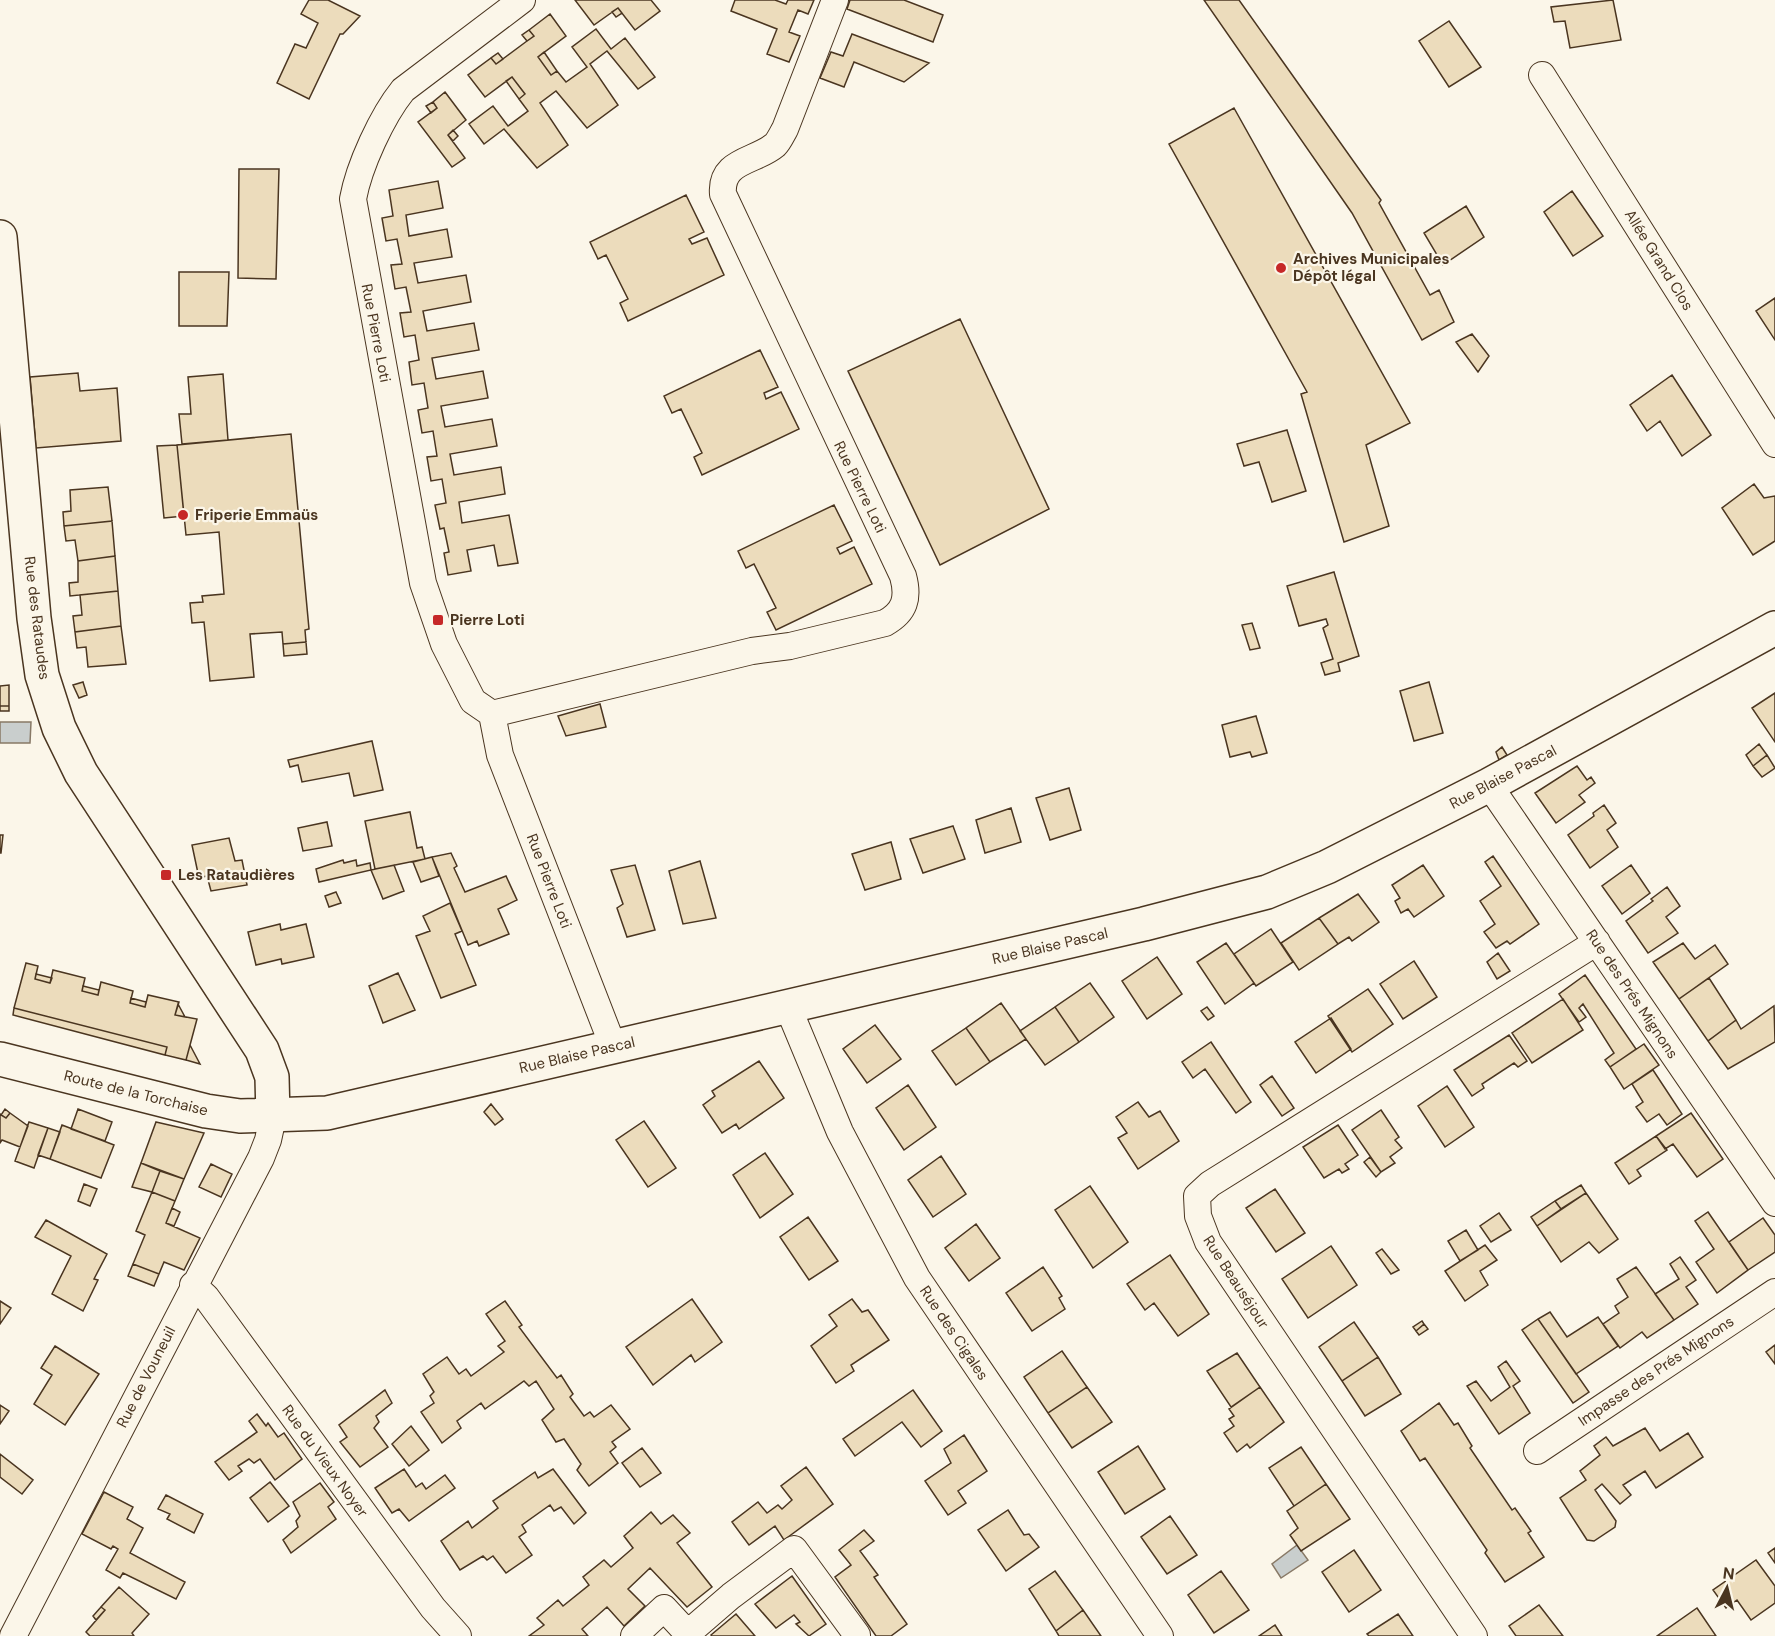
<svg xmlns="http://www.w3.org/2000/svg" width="1775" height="1636" font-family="'DM Sans',sans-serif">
  <rect width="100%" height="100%" fill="#fbf6e9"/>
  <path fill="#c9cecd" stroke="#887966" stroke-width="1.5" d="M0,722H31L30,743H0Z
    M1297,1545L1308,1560L1281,1578L1272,1564Z"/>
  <path fill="#ecdcbc" stroke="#4a3520" stroke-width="1.5" d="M309,0H328L360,16L343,34H340L309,99L277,83L295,44L306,48L318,23L301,14Z
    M575,0H651L660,11L635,30L618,8L594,25Z
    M735,0H775L786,4L788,0H814L808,14L798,10L789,32L800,36L789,62L767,54L777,29L731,11Z
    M850,0H904L943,15L933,42L847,9Z
    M1204,0H1239L1381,200L1379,203L1430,295L1439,290L1454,322L1422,340L1352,213Z
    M1613,0L1621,40L1570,48L1565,21L1554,22L1551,7Z
    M618,8L622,13L616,17L612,12Z
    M550,14L566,36L538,57L551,75L557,71L566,82L587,67L572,47L596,29L611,49L625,38L655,77L638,89L607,51L590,64L618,105L587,128L556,91L540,103L568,145L537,168L504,129L484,144L469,124L493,106L508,126L528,111L519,99L525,94L512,77L485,97L468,75L491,58L496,64L527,41L534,36L529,30Z
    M1449,21L1481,67L1449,87L1419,41Z
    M529,30L534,36L527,41L522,35Z
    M852,34L929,63L904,82L854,62L844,87L820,78L831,52L843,56Z
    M544,52L557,71L551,75L538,57Z
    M498,53L503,59L496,64L491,58Z
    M512,77L525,94L519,99L506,81Z
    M445,92L466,120L448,135L465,158L452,167L418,122L437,108L433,102Z
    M433,102L437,108L431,113L426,106Z
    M1234,108L1410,423L1366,445L1389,526L1344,542L1301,394L1307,392L1169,144Z
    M453,130L458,136L453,141L448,135Z
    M239,169H279L276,279L238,278Z
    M438,181L443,208L406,215L409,236L447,229L452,257L414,263L418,283L466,275L471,302L423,311L427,331L474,323L479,350L432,358L436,379L483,371L488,398L441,406L445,427L492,419L497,446L450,454L454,475L501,467L505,494L459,502L462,523L509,515L518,563L498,566L494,545L467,550L471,571L448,575L444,553L449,552L444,528L440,529L435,505L446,503L442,479L431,481L427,457L437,456L433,431L422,433L418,410L428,408L424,383L412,385L409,362L419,360L415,335L404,337L400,313L411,312L406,287L395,289L391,265L402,264L397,239L386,241L382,218L393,216L389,190Z
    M1572,191L1603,236L1573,256L1544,212Z
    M686,195L704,232L689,239L692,244L707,238L724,275L628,321L620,303L628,299L606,255L598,259L590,242Z
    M1466,206L1484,237L1443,265L1424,233Z
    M179,272H229L227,326H179Z
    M1775,298V340L1756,311Z
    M960,319L1049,509L940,565L848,371Z
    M1472,334L1489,356L1478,372L1456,342Z
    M760,350L778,387L764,393L766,399L781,392L799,429L702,475L694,457L702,453L681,409L672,413L664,396Z
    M78,373L80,391L117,388L121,441L36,448L30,377Z
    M223,374L228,440L182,444L179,414H191L188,377Z
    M1672,375L1711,435L1682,456L1660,421L1647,431L1630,405Z
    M1287,430L1306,491L1272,502L1259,462L1244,466L1237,444Z
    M291,434L309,629L305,630L306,642L283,644L282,632L250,634L254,677L210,681L204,622L192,623L190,603L203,602L202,596L224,594L219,532L186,535L177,445Z
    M177,445L184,516L164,518L157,446Z
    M1754,484L1764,498L1775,496V541L1753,555L1722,508Z
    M108,487L112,521L64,526L63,512L71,511L70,490Z
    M834,505L852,541L837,548L840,554L854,547L872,584L776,630L767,612L776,608L754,564L746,568L738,551Z
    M112,521L115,556L78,561L75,540L66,541L64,526Z
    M115,556L118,591L70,596L69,583L78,582V561Z
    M1334,572L1359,656L1338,663L1340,671L1325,675L1321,663L1333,659L1323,628L1328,625L1326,619L1299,626L1287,586Z
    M118,591L121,626L75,632L73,616L82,615L80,595Z
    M1252,623L1260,648L1250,650L1242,625Z
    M121,626L126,664L88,667L86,647L77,648L75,632Z
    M306,642L307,654L284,656L283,644Z
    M83,682L87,695L79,698L73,685Z
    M1429,682L1443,733L1414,741L1400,691Z
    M9,685V706H0V686Z
    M1775,693V742L1752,708Z
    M600,704L606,727L566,736L558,716Z
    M0,706H9V711H0Z
    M1256,716L1267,753L1252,757L1250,752L1230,757L1222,725Z
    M372,741L383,790L354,796L349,773L302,782L298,765L290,767L288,760Z
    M1759,744L1767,755L1753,766L1746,755Z
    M1502,747L1507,755L1499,760L1496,752Z
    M1767,755L1775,768L1762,777L1753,766Z
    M1577,766L1587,780L1591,777L1595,783L1579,795L1585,802L1556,823L1535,793Z
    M1069,788L1081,830L1050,840L1036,798Z
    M1604,805L1616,823L1607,830L1618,847L1590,868L1568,835L1594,816L1593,813Z
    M1011,808L1021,842L985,853L976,820Z
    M410,812L417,848L422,847L425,859L375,869L365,821Z
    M327,822L332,846L303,851L298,828Z
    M953,826L965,859L923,873L910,839Z
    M0,835H3L1,853H0Z
    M229,838L235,861L242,860L247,885L211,891L207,876L199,878L192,845Z
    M891,842L901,879L865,890L852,854Z
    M451,853L457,866L454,868L465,892L506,876L517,900L498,909L509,934L479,946L477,941L468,945L432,857Z
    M1493,856L1539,924L1510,944L1507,941L1496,948L1484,932L1495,924L1480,901L1501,886L1485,862Z
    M432,857L439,876L421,882L413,862Z
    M343,860L344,863L356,860L357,866L370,863L371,870L319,882L316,869Z
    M700,861L716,918L683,924L669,871Z
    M394,865L404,891L383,899L371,870Z
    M635,865L655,930L627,937L617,908L623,904L611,870Z
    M1423,865L1444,896L1414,917L1408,909L1401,913L1395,901L1400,898L1392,885Z
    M1631,865L1650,893L1622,914L1602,886Z
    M1667,887L1680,906L1666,917L1678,933L1648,953L1626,921L1653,901L1651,899Z
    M336,892L341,903L329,907L325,896Z
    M1358,894L1379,922L1352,941L1349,937L1338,944L1319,918Z
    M450,903L462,931L455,934L476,985L441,998L416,936L430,931L423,916Z
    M1319,918L1338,944L1299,970L1281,943Z
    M280,924L281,930L306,924L314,957L282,964L281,959L256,965L248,932Z
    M1271,929L1293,962L1256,986L1234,954Z
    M1226,943L1254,983L1225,1004L1197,962Z
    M1683,943L1695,959L1715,945L1728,964L1679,999L1653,962Z
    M1498,953L1510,971L1497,979L1487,962Z
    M1157,957L1182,994L1147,1019L1122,981Z
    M1414,961L1437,997L1403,1019L1380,984Z
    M26,963L38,966L35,979L50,983L53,970L85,978L82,991L98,995L101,982L133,991L130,1003L145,1007L148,995L179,1002L175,1015L197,1019L186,1060L165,1055L167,1047L14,1008Z
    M398,973L415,1010L383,1023L369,986Z
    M36,974L52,978L50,983L35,979Z
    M1585,975L1636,1049L1610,1067L1605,1060L1614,1053L1583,1004L1579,1008L1586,1017L1579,1022L1559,994Z
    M1709,978L1736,1020L1708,1041L1679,999Z
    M1090,983L1114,1017L1079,1042L1055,1007Z
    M83,986L99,990L98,995L82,991Z
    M1368,989L1393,1024L1352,1052L1328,1016Z
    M131,998L146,1002L145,1007L130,1003Z
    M1563,999L1583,1030L1532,1063L1512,1033Z
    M1001,1003L1026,1039L990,1062L966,1028Z
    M178,1004L185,1017L175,1015Z
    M1774,1006L1775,1042L1728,1069L1708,1041L1736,1020L1741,1029Z
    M1055,1007L1079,1042L1045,1065L1020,1031Z
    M1207,1007L1214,1016L1208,1020L1201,1011Z
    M14,1008L167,1047L165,1055L13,1015Z
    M1331,1018L1351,1049L1316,1073L1295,1042Z
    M875,1025L901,1059L867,1083L843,1049Z
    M966,1028L990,1062L956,1085L932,1051Z
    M1509,1035L1527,1061L1518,1067L1514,1063L1482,1084L1484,1088L1472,1096L1454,1070Z
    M1211,1042L1251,1102L1236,1113L1205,1069L1193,1078L1182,1062Z
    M1644,1044L1659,1065L1624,1089L1610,1067Z
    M190,1045L200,1064L186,1060Z
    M759,1061L784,1098L739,1129L736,1124L722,1133L703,1105L715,1096L712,1091Z
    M1653,1070L1682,1114L1667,1125L1659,1114L1647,1122L1636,1107L1643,1102L1632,1084Z
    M1272,1076L1294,1108L1282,1116L1260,1085Z
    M908,1085L936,1127L904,1150L876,1108Z
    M1447,1086L1474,1127L1445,1147L1418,1106Z
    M1138,1102L1149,1117L1160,1111L1179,1141L1138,1169L1118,1138L1127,1133L1116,1117Z
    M491,1104L503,1119L495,1125L484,1112Z
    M5,1109L10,1113L6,1118L1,1115Z
    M78,1109L112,1122L105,1141L71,1129Z
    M1381,1110L1399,1137L1395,1140L1402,1148L1390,1157L1395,1163L1381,1172L1352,1130Z
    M10,1113L28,1126L20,1147L2,1140L0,1143V1114L6,1118Z
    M1691,1113L1723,1159L1697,1177L1673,1144L1665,1149L1656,1136Z
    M644,1121L676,1168L648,1187L616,1140Z
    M29,1122L48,1128L34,1168L15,1161Z
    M156,1122L204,1133L184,1179L141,1163Z
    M62,1125L114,1145L101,1178L50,1159Z
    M1338,1125L1358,1155L1345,1164L1349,1169L1342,1173L1339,1169L1324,1178L1303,1147Z
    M48,1128L60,1132L50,1159L38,1155Z
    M1656,1136L1667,1150L1637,1170L1641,1176L1629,1184L1615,1163Z
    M765,1153L793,1194L760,1218L733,1175Z
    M941,1156L966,1194L933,1217L908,1180Z
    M1370,1157L1381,1172L1376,1177L1364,1162Z
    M141,1163L160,1171L152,1192L132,1187Z
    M211,1164L232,1174L221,1197L199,1187Z
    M160,1171L184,1179L175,1201L152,1192Z
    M84,1184L97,1189L90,1206L78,1201Z
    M1581,1185L1586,1193L1561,1209L1555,1201Z
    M1090,1186L1128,1242L1093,1268L1055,1210Z
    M1275,1189L1305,1233L1276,1252L1246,1208Z
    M152,1192L175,1201L166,1223L200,1238L184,1270L164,1262L159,1274L133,1264L145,1235L136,1231Z
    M1586,1193L1618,1239L1599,1253L1589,1242L1561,1262L1537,1226Z
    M1555,1201L1561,1209L1537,1226L1531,1217Z
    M172,1208L180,1212L174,1226L166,1223Z
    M1708,1212L1748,1270L1717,1293L1696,1262L1714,1249L1695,1221Z
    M1499,1213L1511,1230L1491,1242L1480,1226Z
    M808,1217L838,1261L809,1280L780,1237Z
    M1763,1218L1775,1235V1252L1748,1270L1729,1242Z
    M46,1220L107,1254L94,1279L98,1280L83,1311L52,1294L71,1256L35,1237Z
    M976,1224L1000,1258L969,1281L945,1248Z
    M1466,1230L1478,1250L1460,1261L1448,1241Z
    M1485,1245L1497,1260L1480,1271L1488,1285L1465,1301L1445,1271Z
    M1331,1246L1357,1285L1308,1318L1282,1279Z
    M1382,1249L1399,1270L1391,1274L1376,1253Z
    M1170,1255L1209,1314L1178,1336L1154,1303L1145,1310L1127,1284Z
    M1680,1257L1696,1280L1686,1287L1698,1304L1674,1320L1655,1294L1679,1279L1670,1264Z
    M133,1264L159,1274L154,1286L128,1276Z
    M1043,1267L1062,1296L1059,1298L1065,1309L1032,1331L1006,1293Z
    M1636,1267L1674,1320L1647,1338L1642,1332L1620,1348L1603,1324L1619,1313L1615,1306L1628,1297L1617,1279Z
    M692,1299L722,1342L695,1362L691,1355L653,1385L626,1347Z
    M852,1299L862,1312L868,1310L889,1340L851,1365L854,1371L836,1383L811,1346L837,1326L829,1315Z
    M0,1301L11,1308L0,1324Z
    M505,1301L522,1325L519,1327L557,1378L561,1375L573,1394L570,1397L584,1416L590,1412L594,1417L611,1405L630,1429L612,1442L616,1447L610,1452L618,1463L589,1486L577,1470L581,1464L564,1439L556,1442L542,1420L554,1409L536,1381L529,1386L524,1381L485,1409L481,1403L457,1421L461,1428L442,1443L421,1412L434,1403L430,1396L434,1392L423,1374L447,1357L459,1374L466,1369L471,1376L504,1352L498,1346L505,1341L486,1314Z
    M1550,1312L1567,1337L1598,1317L1618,1346L1576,1374L1538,1319Z
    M1538,1319L1589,1392L1573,1403L1522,1330Z
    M1422,1321L1424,1324L1416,1331L1413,1327Z
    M1354,1322L1378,1357L1342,1381L1319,1347Z
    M1424,1324L1428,1329L1419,1335L1416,1331Z
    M1775,1345V1364L1766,1352Z
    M55,1346L99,1374L65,1425L34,1404L52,1375L41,1368Z
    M1062,1351L1087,1387L1048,1413L1024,1377Z
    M1237,1353L1260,1387L1231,1407L1207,1371Z
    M1378,1357L1401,1394L1365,1416L1342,1381Z
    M1506,1361L1520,1381L1513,1386L1530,1413L1499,1434L1467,1386L1476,1381L1491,1401L1510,1387L1498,1367Z
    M1087,1387L1112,1422L1072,1448L1048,1413Z
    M1260,1387L1284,1422L1250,1448L1247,1444L1237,1452L1224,1433L1234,1426L1229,1419L1234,1416L1229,1409Z
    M385,1390L392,1403L376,1416L379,1422L374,1428L388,1447L360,1467L340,1442L347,1437L339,1425Z
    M913,1390L942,1431L921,1447L902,1422L855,1456L843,1439Z
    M1439,1403L1454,1425L1458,1423L1472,1446L1470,1448L1512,1510L1515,1508L1531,1531L1528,1533L1544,1557L1505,1582L1485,1553L1487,1550L1425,1458L1420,1461L1401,1431Z
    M0,1405L9,1411L0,1424Z
    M257,1414L266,1426L268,1423L278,1437L284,1433L302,1459L275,1480L260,1459L254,1463L249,1459L238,1466L242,1471L229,1480L215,1462L257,1432L249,1421Z
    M411,1426L429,1450L409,1466L392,1444Z
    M1645,1428L1660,1451L1688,1433L1703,1457L1656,1488L1645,1471L1623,1485L1631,1495L1620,1504L1602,1484L1595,1490L1616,1521L1615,1527L1594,1541L1587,1540L1560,1498L1586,1480L1580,1471L1600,1455L1594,1446L1606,1437L1613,1446Z
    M964,1435L987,1471L958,1491L966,1503L948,1515L925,1481L951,1463L944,1449Z
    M1138,1446L1165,1489L1125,1514L1098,1472Z
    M1301,1447L1326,1484L1294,1506L1269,1468Z
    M642,1448L661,1473L640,1487L622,1463Z
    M0,1454L33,1480L22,1494L0,1477Z
    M806,1467L833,1504L784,1540L775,1526L749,1545L732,1522L758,1502L767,1513L778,1505L782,1509L792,1500L781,1486Z
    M404,1469L416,1487L422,1483L426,1489L445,1475L455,1488L409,1521L399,1509L392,1513L375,1488Z
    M553,1469L586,1513L574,1524L561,1507L554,1511L550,1505L522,1525L526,1532L519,1537L532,1555L506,1573L493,1556L487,1560L483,1556L460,1570L441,1541L468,1521L472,1528L498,1508L493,1501L535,1472L538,1478Z
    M270,1482L289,1506L268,1522L250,1498Z
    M320,1483L334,1502L328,1507L336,1519L291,1553L283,1540L298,1527L296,1521L300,1516L293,1502Z
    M1326,1484L1350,1519L1301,1551L1290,1535L1298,1528L1287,1511Z
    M104,1492L133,1507L127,1519L143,1528L130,1553L185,1582L176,1599L123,1573L120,1578L106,1570L118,1549L113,1546L111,1549L82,1534Z
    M166,1495L203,1514L194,1533L167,1519L170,1514L158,1509Z
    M1008,1510L1024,1535L1029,1534L1039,1547L1006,1571L978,1530Z
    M651,1512L661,1524L673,1515L690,1533L677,1543L712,1587L687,1607L650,1568L628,1589L645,1606L624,1626L607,1607L582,1629L588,1636H529L544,1625L537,1618L558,1600L563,1606L589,1585L583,1577L604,1560L611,1567L633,1548L624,1536Z
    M1170,1516L1197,1555L1167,1574L1141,1537Z
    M864,1530L874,1541L860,1551L878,1575L874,1577L907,1624L891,1636H876L835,1577L851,1565L839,1550Z
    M1775,1548V1563L1768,1553Z
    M1354,1550L1381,1590L1349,1612L1322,1572Z
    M1756,1560L1775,1586V1603L1751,1620L1737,1600L1726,1608L1713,1590Z
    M1055,1571L1083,1610L1056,1631L1029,1589Z
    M1221,1571L1249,1610L1214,1633L1188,1595Z
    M792,1576L826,1624L809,1636L796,1624L800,1622L794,1615L776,1628L755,1604Z
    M119,1587L149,1614L132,1633L134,1636H90L86,1632L105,1610L101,1607Z
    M1539,1605L1563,1636H1516L1509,1626Z
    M101,1607L105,1610L96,1620L93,1616Z
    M1697,1608L1716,1636H1657Z
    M1083,1610L1101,1636H1059L1056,1631Z
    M736,1614L755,1636H712L711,1635Z
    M1398,1614L1413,1636H1369L1367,1634Z
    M1275,1625L1282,1636H1259Z"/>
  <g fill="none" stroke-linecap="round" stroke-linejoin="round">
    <defs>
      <path id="street" d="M522,0L403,90C382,116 359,166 353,199L423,583L444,644L473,701L492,714L500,755L613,1046
        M1542,75L1775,444
        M492,714L752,651L790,646L885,623C905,612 909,598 903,576L723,194C720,160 755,162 775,145C779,141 782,134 785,129L835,0
        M1489,785L1775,1203
        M788,1007L840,1132L917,1278L1160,1636
        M193,1285L206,1297L433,1608L458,1636
        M1537,1451L1775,1292
        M688,1633L731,1596L794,1549L857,1635
        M13,1636L261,1158L268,1140L273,1117
        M634,1636L664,1608L690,1636
        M1474,1636L1208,1242L1198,1216L1197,1196L1210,1184L1597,942"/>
      <path id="secondary" d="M0,237L34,618L42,675L59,728L81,773L262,1050L272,1077L273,1117
        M0,1059L206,1111L240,1116L327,1113L1144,924L1267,892L1327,867L1489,785L1775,628"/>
    </defs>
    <use href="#street" stroke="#4a3520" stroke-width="28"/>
    <use href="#secondary" stroke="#4a3520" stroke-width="36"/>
    <use href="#street" stroke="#fbf6e9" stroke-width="26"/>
    <use href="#secondary" stroke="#fbf6e9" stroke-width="33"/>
  </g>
  <g fill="#c62828" stroke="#fbf6e9" stroke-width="2">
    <circle cx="1281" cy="268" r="6"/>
    <circle cx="183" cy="515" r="6"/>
    <rect x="432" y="614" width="12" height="12" rx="3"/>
    <rect x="160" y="869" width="12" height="12" rx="3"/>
  </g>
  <g text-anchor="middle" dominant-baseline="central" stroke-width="4.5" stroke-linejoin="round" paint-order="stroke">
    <g font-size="15" font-weight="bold" fill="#4a3520" stroke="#fbf6e9" text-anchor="start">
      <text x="1293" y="259">Archives Municipales<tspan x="1293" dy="17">Dépôt légal</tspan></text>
      <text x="195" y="515">Friperie Emmaüs</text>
      <text x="450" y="620">Pierre Loti</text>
      <text x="178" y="875">Les Rataudières</text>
    </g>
    <g font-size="15" fill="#4a3520" stroke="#fbf6e9">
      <text transform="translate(1659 260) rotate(58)">Allée Grand Clos</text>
      <text transform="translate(376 333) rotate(79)">Rue Pierre Loti</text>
      <text transform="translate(860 487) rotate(64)">Rue Pierre Loti</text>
      <text transform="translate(37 618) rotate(83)">Rue des Rataudes</text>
      <text transform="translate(1503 777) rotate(-28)">Rue Blaise Pascal</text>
      <text transform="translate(549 881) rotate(69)">Rue Pierre Loti</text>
      <text transform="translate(1050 946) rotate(-13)">Rue Blaise Pascal</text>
      <text transform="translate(1632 994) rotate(56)">Rue des Prés Mignons</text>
      <text transform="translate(577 1055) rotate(-13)">Rue Blaise Pascal</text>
      <text transform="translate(136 1093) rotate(14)">Route de la Torchaise</text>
      <text transform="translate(1236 1282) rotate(57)">Rue Beauséjour</text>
      <text transform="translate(954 1333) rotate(56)">Rue des Cigales</text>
      <text transform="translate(1656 1371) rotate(-34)">Impasse des Prés Mignons</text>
      <text transform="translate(146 1377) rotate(-63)">Rue de Vouneuil</text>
      <text transform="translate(325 1461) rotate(54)">Rue du Vieux Noyer</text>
    </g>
  </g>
  <g transform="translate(1727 1588) rotate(7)" stroke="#fbf6e9" stroke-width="4.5" paint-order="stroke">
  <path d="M0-4.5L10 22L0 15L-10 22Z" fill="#4a3520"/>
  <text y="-9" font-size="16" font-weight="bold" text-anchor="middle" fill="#4a3520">N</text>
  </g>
</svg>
